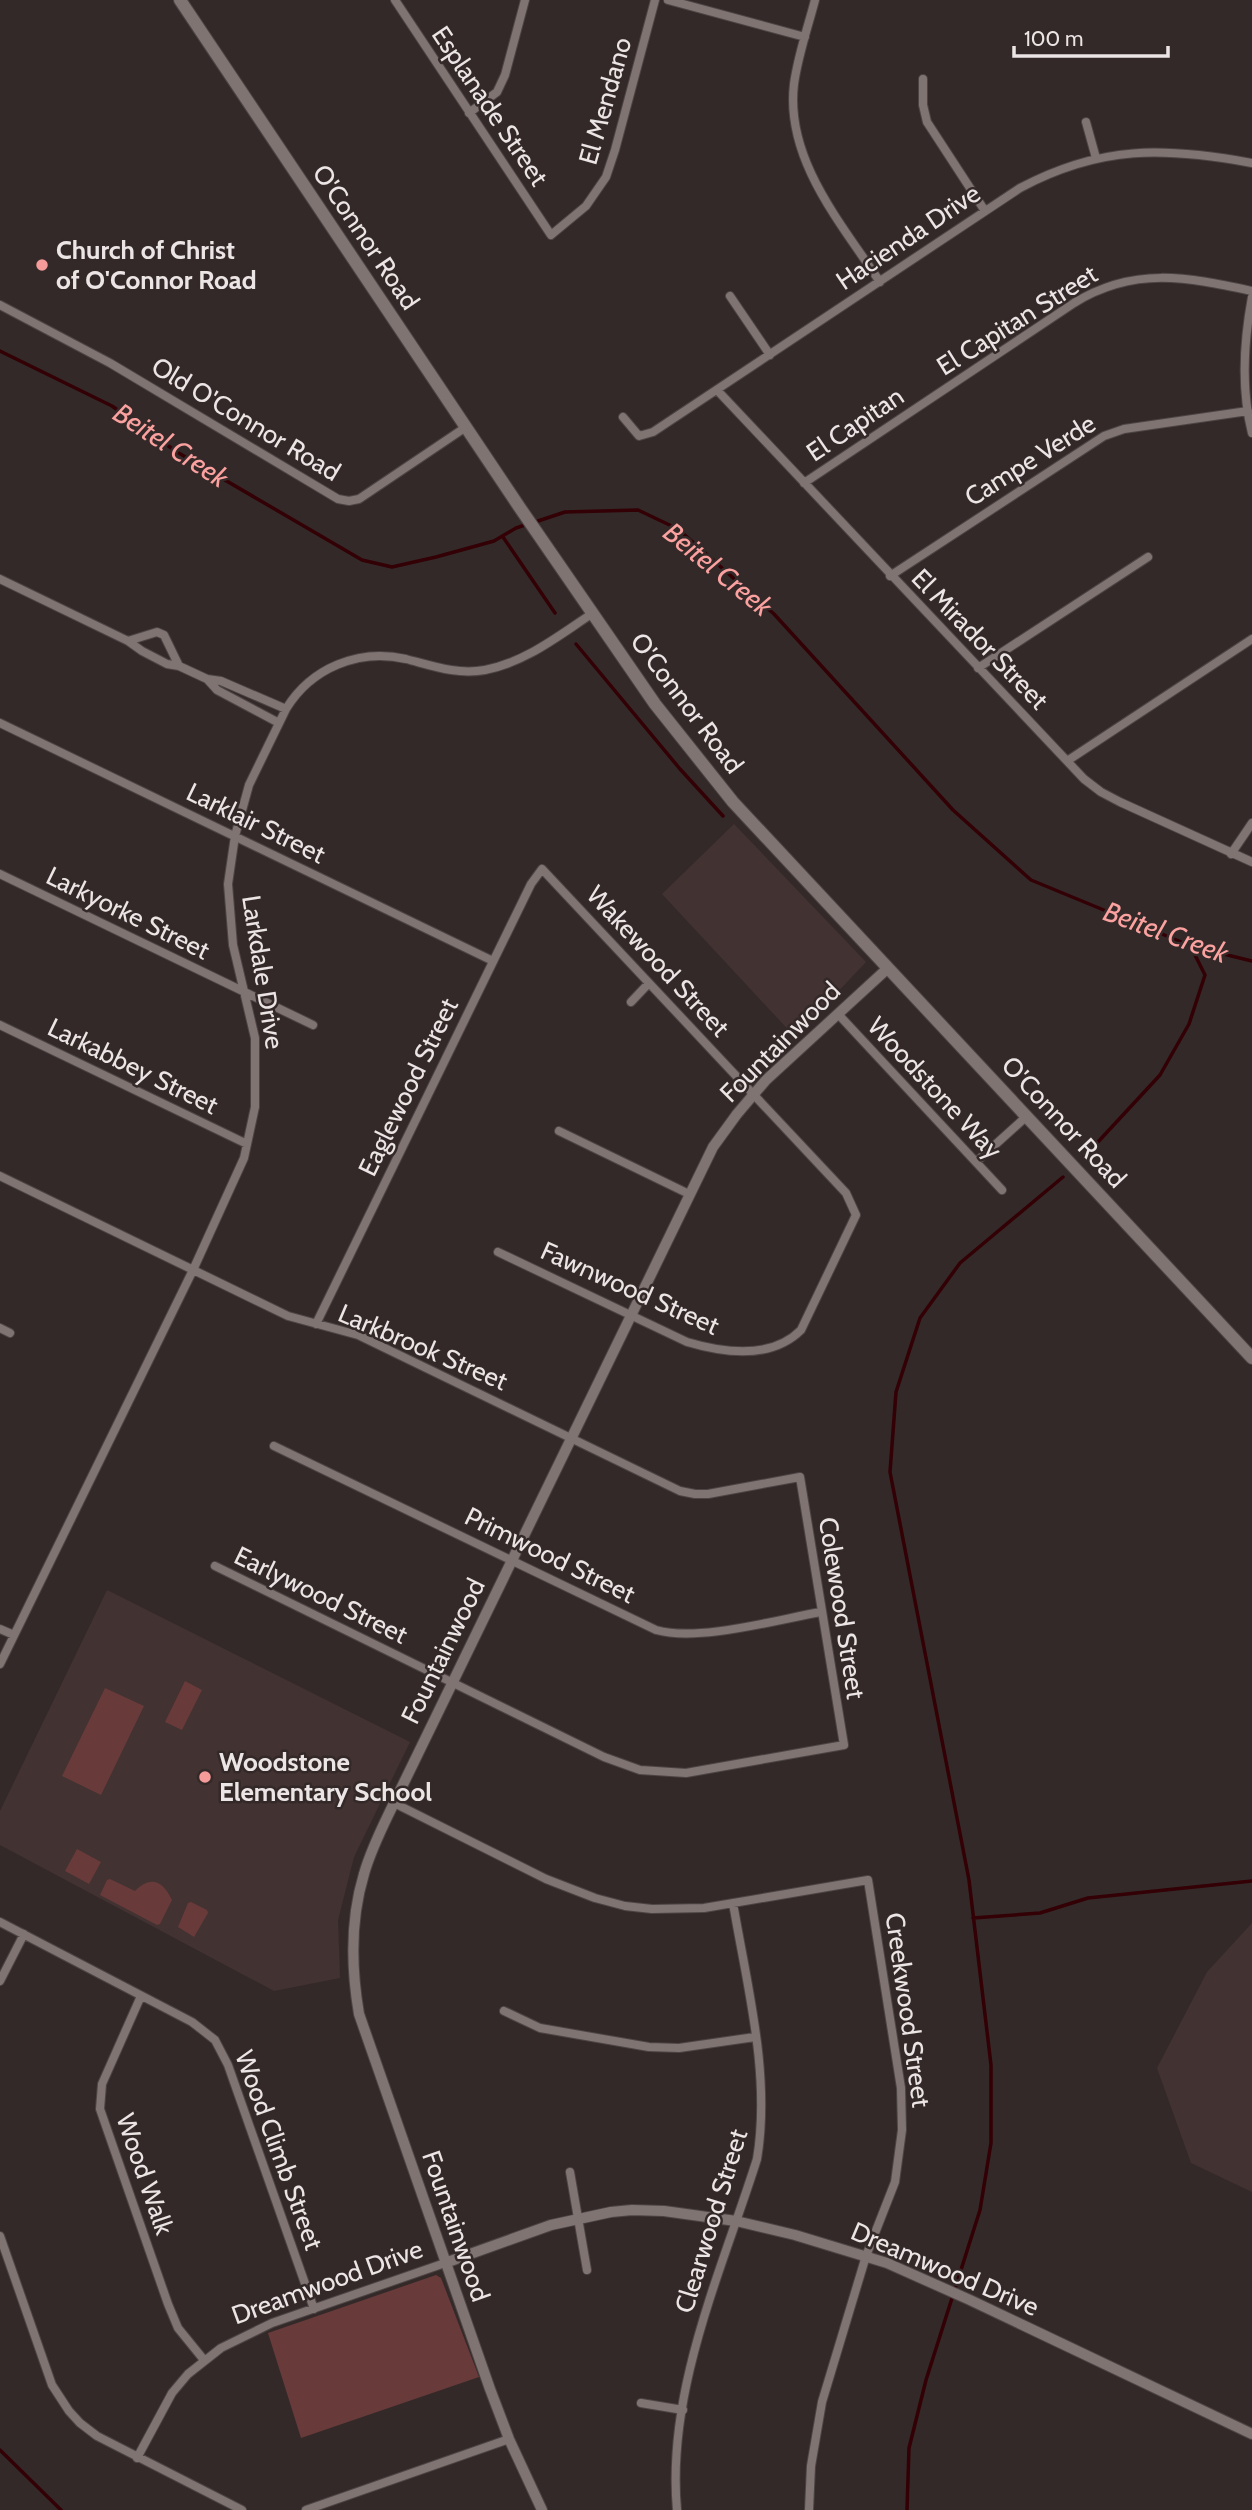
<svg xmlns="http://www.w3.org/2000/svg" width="1252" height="2510" font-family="Cabin,sans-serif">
  <rect width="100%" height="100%" fill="#342929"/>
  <path fill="#423231" d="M734,824L866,962L795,1037L662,894Z
    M107,1590L410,1742L354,1857L338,1920L340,1978L274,1991L0,1845V1811Z
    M1252,1923V2192L1191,2163L1157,2068L1207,1972Z"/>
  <path fill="#683b3a" d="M185,1681L202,1690L182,1730L165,1722Z
    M105,1688L144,1706L101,1795L62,1776Z
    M77,1849L101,1862L89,1884L65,1871Z
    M110,1879L135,1891C151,1875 163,1881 172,1900L160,1924L157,1925L100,1895L107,1880Z
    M191,1902L207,1910L208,1913L194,1937L178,1927L188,1903Z
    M436,2275L441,2278L479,2377L301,2438L268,2333Z"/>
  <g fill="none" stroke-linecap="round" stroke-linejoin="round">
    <path stroke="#320005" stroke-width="3.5" d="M0,351L112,406L177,452L362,560L392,567L436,557L494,541L516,528L528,524
      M535,522L565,512L638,510L678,529L774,614L953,810L1031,880L1191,946L1252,961
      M503,537L555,613
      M576,644L680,769L723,816
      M1084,1157L1160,1075L1189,1024L1205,975L1191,947
      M973,1918L1040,1913L1088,1898L1252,1881
      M0,2450L61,2510
      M907,2510L909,2448L926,2380L980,2210L991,2143V2065L969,1880L890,1472L896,1392L920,1318L960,1263L1063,1177"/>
    <defs>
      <path id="minor" d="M395,0L551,235L586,206L606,177L615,150L655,0
        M668,0L805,37
        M815,0C808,27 798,55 794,84C785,159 841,223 880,282
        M923,79V105L927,122L985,211
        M469,113L497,92L505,75L525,0
        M1086,122L1096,158
        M730,296L770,355
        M1252,297C1244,340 1241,390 1252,433
        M0,305L110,363L338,499L349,501L359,499L466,427
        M717,390L1084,779L1101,792L1120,802L1252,862
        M623,417L639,436L653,432L1020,188C1101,145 1164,147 1252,163
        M804,483L1074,303C1134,266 1187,277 1252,291
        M890,576L1104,436L1124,429L1248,411
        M0,579L128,641L142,651L167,664L179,666L207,679L221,681L286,709
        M128,641L157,632L164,635L179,666
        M978,668L1148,557
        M207,679L217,690L279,723
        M0,723L493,961
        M1067,761L1252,639
        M1231,854L1252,823
        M0,874L313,1025
        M631,1002L649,983
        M838,1014L1002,1190
        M0,1025L247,1144
        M559,1131L689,1194
        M976,1162L1027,1116
        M0,1176L288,1316L358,1335L680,1491L695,1494H708L800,1477L844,1745L686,1773L640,1770L604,1757L215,1566
        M316,1324L531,884L542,869L846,1193L856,1215L801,1330C771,1360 724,1353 687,1342L498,1252
        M0,1328L10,1333
        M274,1446L656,1630C699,1642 775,1620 821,1612
        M0,1629L14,1635
        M0,1664L193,1270L244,1158L255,1107V1038L233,945L228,884L235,836L249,785L286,709C311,668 359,648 406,659C433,666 457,675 485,670C526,662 558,636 593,613
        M394,1803L546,1879L595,1898L625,1906L652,1909L704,1908L868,1880L901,2088L902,2130L895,2182L866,2256L822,2402L811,2466L809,2510
        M0,1922L192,2022L215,2040L228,2065L314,2309
        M0,1981L24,1934
        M141,1996L102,2084L100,2109L168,2304L178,2328L204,2360
        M504,2011L540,2028L649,2047L679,2048L755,2037
        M570,2172L587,2270
        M0,2236L52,2385L69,2411L80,2423L97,2436L242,2510
        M641,2403L683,2410
        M137,2458L172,2393L188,2374L221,2348L272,2323L445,2263
        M306,2510L509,2439
        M677,2510C666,2391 722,2270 757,2159C771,2075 747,1986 733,1903"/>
      <path id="tertiary" d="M445,2263L551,2225L611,2212L632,2210L664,2211L736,2221L795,2235L887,2263L970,2300L1252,2434
        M542,2510L509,2439L490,2389L359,2014C351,1967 350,1920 364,1874C371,1849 383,1826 394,1803L713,1147L737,1114L766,1080L888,968"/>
      <path id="secondary" d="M180,0L520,508L655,704L733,802L1252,1358"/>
    </defs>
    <use href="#minor" stroke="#4d4545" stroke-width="10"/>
    <use href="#tertiary" stroke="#4d4545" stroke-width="12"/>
    <use href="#secondary" stroke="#4d4545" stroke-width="14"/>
    <use href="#minor" stroke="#807473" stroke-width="8"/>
    <use href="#tertiary" stroke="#807473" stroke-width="10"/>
    <use href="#secondary" stroke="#807473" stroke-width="12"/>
  </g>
  <g fill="#f59b99" stroke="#342929" stroke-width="2.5">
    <circle cx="42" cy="265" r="7"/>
    <circle cx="205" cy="1777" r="7"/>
  </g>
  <g text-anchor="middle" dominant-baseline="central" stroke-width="5" stroke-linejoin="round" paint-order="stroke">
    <g font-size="26" fill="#ece5e5" stroke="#342929">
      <text transform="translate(605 101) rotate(-74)">El Mendano</text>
      <text transform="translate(490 106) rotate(56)">Esplanade Street</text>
      <text transform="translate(366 237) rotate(56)">O'Connor Road</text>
      <text transform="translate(908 237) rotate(-34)">Hacienda Drive</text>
      <text transform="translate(1017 320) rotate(-32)">El Capitan Street</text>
      <text transform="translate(246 419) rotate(31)">Old O'Connor Road</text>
      <text transform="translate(855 424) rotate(-34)">El Capitan</text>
      <text transform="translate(1030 460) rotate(-32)">Campe Verde</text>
      <text transform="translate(980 639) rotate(46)">El Mirador Street</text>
      <text transform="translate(687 703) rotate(53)">O'Connor Road</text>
      <text transform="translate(256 823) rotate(26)">Larklair Street</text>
      <text transform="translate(128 913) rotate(26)">Larkyorke Street</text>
      <text transform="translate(658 961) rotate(47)">Wakewood Street</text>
      <text transform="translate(263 972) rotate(81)">Larkdale Drive</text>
      <text transform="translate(780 1042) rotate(-45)">Fountainwood</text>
      <text transform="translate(133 1066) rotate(26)">Larkabbey Street</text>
      <text transform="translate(408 1087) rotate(-64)">Eaglewood Street</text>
      <text transform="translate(935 1088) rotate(47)">Woodstone Way</text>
      <text transform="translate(1064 1122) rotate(47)">O'Connor Road</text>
      <text transform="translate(630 1288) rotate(24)">Fawnwood Street</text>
      <text transform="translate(423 1347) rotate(23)">Larkbrook Street</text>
      <text transform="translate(550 1555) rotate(26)">Primwood Street</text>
      <text transform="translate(321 1595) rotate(26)">Earlywood Street</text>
      <text transform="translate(842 1608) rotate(81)">Colewood Street</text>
      <text transform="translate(443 1651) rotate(-64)">Fountainwood</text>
      <text transform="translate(908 2010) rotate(82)">Creekwood Street</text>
      <text transform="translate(279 2150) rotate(70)">Wood Climb Street</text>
      <text transform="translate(145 2174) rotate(71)">Wood Walk</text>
      <text transform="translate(711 2221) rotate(-73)">Clearwood Street</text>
      <text transform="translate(456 2226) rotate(71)">Fountainwood</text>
      <text transform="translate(945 2269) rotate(23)">Dreamwood Drive</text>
      <text transform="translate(327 2282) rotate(-20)">Dreamwood Drive</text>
    </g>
    <g font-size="26" font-weight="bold" fill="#ece5e5" stroke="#342929" text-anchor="start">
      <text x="56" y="250">Church of Christ<tspan x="56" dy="30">of O'Connor Road</tspan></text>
      <text x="219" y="1762">Woodstone<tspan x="219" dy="30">Elementary School</tspan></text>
    </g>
    <g font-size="28" font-style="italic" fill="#fba2a0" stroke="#342929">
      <text transform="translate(171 445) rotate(33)">Beitel Creek</text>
      <text transform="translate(718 569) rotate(39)">Beitel Creek</text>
      <text transform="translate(1166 932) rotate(20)">Beitel Creek</text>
    </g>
  </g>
  <path d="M1014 46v10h154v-10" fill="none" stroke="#ece5e5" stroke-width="3.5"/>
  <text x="1024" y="46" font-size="21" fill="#ece5e5" stroke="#342929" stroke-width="5" paint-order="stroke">100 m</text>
</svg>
